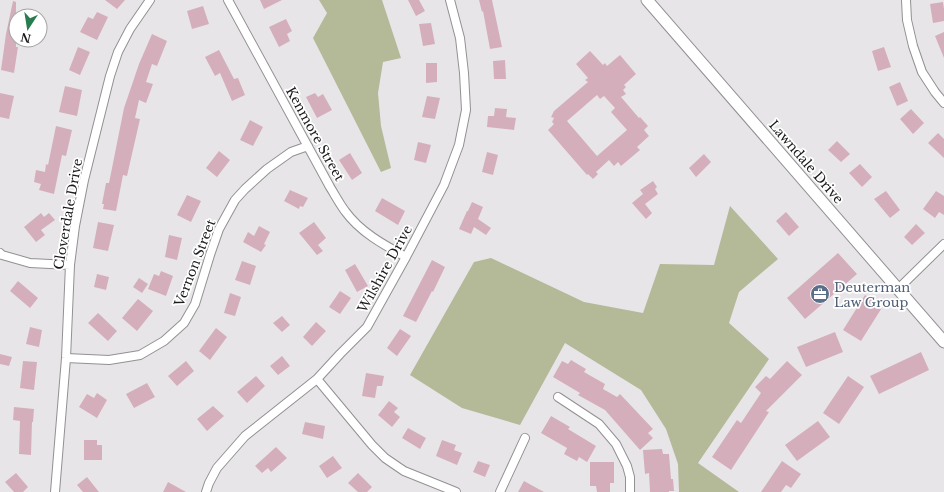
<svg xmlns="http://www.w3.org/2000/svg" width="944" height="492" font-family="'Libre Baskerville',serif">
  <rect width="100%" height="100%" fill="#e8e5e9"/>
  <path fill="#b4b997" d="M319,0H382L401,58L383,62L378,93L381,126L391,168L381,172L313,38L327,13Z
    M730,206L778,259L739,292L729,323L769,359L698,463L739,492H679L678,464L666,429L641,390L565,343L520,425L462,408L410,375L474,262L491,258L584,302L643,313L660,264L714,265Z"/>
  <path fill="#d4afbb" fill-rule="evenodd" d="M105,0H125L117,9Z
    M260,0H282L264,9Z
    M408,0H419L425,11L416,16Z
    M479,0H492L502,47L490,49L483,11L482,12Z
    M13,1L16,2V47H18L14,73L1,70L6,34Z
    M943,2L944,9V21L933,23L930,4Z
    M203,6L209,24L192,29L187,11Z
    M97,12L108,17L97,40L80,32L88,17L93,19Z
    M286,19L292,31L287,34L290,41L279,47L269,27Z
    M431,23L435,44L423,46L419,24Z
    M944,32V58L935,36Z
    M152,34L167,41L157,66L152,64L146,82L153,84L146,103L139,100L135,118L140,119L127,176L123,175L116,211L103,209L104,204H102L106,183H109L124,108L139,64Z
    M78,47L90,52L80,75L69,70Z
    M884,47L891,67L878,71L872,51Z
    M219,50L234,79L238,78L245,95L232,101L220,73L215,76L205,57Z
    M590,51L603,65L605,63L607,66L620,55L636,74L624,85L626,87L623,90L626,94L621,97L639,118L640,117L648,126L644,130L649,136L637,147L640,150L621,166L618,162L614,166L609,160L596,172L598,174L593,179L588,174L587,175L548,130L554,124L552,122L554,118L551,117L554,111L588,82L585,80L588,78L576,64ZM597,95L600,99L604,96L615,108L611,112L627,130L597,156L567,121Z
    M505,60L506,79H494L493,61Z
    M426,63H437V82L426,83Z
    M900,82L908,101L897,106L889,87Z
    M65,86L82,90L77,116L59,112Z
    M0,93L14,96L9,119L0,117Z
    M315,93L318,97L323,94L332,110L317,118L306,97Z
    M427,96L440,98L435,119L422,117Z
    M495,108L507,109L506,117L516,118L514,130L487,127L488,116H494Z
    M911,109L924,123L913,134L900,119Z
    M250,120L263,127L253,146L240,140Z
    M56,126L72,130L66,156L62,155L54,194L39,190L41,184L34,182L36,170L45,172L46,164L48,165Z
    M938,133L944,139V158L928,143Z
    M837,141L850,154L841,162L828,150Z
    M418,142L431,145L426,163L414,160Z
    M219,151L230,160L217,177L206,168Z
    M487,152L498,155L493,175L482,172Z
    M350,153L362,173L352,180L339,160Z
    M704,154L711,162L696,177L689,168Z
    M860,164L872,177L862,187L849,173Z
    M653,181L657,187L655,189L658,194L645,204L652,213L646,219L632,203L643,194L640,190Z
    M290,190L308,198L303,207L300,206L299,209L284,201Z
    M886,191L900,210L890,218L874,199Z
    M936,191L944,196V215L939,212L935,218L923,209Z
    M187,195L201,201L191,222L177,215Z
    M382,198L405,211L398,225L375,211Z
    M472,202L483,207L478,219L491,228L486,235L474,227L471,234L459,229L467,211H468Z
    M786,212L799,227L789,236L776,221Z
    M41,213L44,217L49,213L55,220L41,230L45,235L36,242L24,227Z
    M98,222L114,225L108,251L93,248Z
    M314,222L326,238L318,245L323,251L317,255L299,233Z
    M916,224L925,233L912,245L904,237Z
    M259,226L270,232L264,244L266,245L261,252L243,242L248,232L254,236Z
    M169,235L182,238L177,260L165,257Z
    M838,253L857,274L805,319L787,298Z
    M432,260L445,267L433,292L432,291L416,322L403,316Z
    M242,261L256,266L250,285L235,280Z
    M355,264L368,286L357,292L345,270Z
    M161,271L173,276L166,296L148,289L154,274L159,276Z
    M97,274L109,277L106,290L94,287Z
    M139,278L148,284L142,293L133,287Z
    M18,281L38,298L30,308L10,291Z
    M340,291L351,298L340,314L329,307Z
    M230,293L241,297L235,316L224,313Z
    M865,295L883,306L861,341L843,330Z
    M138,299L153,311L137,331L122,318Z
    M98,313L117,331L108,341L88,323Z
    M282,316L290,325L282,332L273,323Z
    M316,322L326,331L312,346L303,337Z
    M30,327L42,330L39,347L26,344Z
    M216,328L227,337L210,360L199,351Z
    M400,329L411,336L397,356L387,348Z
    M835,332L843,352L806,367L797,347Z
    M921,352L929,370L879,394L870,376Z
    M0,354L12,357L9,366L0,364Z
    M282,356L290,366L278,375L270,366Z
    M571,360L586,369L584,372L605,384L603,389L617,397L620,394L653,429L648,433L653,438L640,450L605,410L578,395L580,393L553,377L562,361L568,364Z
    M23,361L37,362L34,390L20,388Z
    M186,361L194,371L177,386L168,376Z
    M787,361L802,375L766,411L769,412L731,470L712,457L737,420L741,423L761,393L755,387L766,376L770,379Z
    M366,373L384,376L382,386H377L375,398L362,396Z
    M256,376L265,386L247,403L237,392Z
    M848,376L864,387L839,424L823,413Z
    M147,383L155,397L134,408L126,394Z
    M97,393L107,400L97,418L79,407L87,394L94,398Z
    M389,401L398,408L394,412L400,417L392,427L378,415Z
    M213,406L224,416L207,431L197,419Z
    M14,407L34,409L33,422H32L31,455L19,454L20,421L13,420Z
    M551,416L570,427L568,429L596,446L587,462L579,457L577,461L564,454L567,448L541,433Z
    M818,421L830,437L797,461L785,445Z
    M305,422L325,426L323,439L302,434Z
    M408,428L426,438L420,449L402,438Z
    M84,440H97V445H102V460H84Z
    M442,440L456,445L454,450L462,453L457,465L436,456Z
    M276,447L287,458L271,472L268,468L262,473L255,466Z
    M662,449L663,454H669L671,479H673L674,491H669V492H650L649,473L645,474L643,450Z
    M333,456L342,468L327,478L319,466Z
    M478,461L490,465L485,477L473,472Z
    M782,461L801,474L791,488L786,485L781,492H761Z
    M590,462H614V483H610V492H597L596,486H590Z
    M16,473L28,487L23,492H14L5,482Z
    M358,473L372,487L367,492H358L348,483Z
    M87,477L99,492H83L77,485Z
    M524,481L544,492H518Z
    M168,482L186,492H163Z"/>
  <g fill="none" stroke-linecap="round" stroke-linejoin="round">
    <defs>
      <path id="minor" d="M228,0L330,187C335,195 339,203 345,211C360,232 384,245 406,257
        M906,0L907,20L913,46L922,72L935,92L944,103
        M0,253L2,255L30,263L70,265
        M898,289L944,244
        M66,358L109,360L140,355L164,341L184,323L195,304L210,255L219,229L235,200L245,189L267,169L291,152L308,146
        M317,379L372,445L385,458L404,471L456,492
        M558,397L599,424L616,444L627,466L630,477V492
        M55,492L66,358L70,265L75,226L84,180L110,76L118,52L130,29L150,0
        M206,492L209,483L217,468L245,436L317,379L340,354L367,327L406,257L444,185L459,145L466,110L464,73L460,38L450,0
        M500,492L525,438"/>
      <path id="secondary" d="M647,0L944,342"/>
    </defs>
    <use href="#minor" stroke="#939094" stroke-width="10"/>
    <use href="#secondary" stroke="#939094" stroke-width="13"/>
    <use href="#minor" stroke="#fff" stroke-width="8"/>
    <use href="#secondary" stroke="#fff" stroke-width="11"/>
  </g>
  <defs>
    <symbol id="office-disc" viewBox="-11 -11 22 22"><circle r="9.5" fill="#5c6f8a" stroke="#fff"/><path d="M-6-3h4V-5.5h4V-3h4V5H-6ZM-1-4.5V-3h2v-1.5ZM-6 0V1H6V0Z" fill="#fff"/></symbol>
  </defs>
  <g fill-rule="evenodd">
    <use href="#office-disc" x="809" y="283" width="22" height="22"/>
  </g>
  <g text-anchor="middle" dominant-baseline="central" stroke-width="3.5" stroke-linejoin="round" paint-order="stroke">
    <g font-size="13" fill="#1b1a1b" stroke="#fff">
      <text transform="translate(315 134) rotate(61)">Kenmore Street</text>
      <text transform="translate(806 162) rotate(49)">Lawndale Drive</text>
      <text transform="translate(68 214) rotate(-80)">Cloverdale Drive</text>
      <text transform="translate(195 263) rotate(-69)">Vernon Street</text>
      <text transform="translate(385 269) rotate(-61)">Wilshire Drive</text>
    </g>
    <g font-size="13" fill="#4e5e75" stroke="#fff" text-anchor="start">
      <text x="834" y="287">Deuterman<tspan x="834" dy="15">Law Group</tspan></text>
    </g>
  </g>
  <g transform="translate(28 28) rotate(192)"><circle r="19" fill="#ffffff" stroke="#a4a3a4"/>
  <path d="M0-3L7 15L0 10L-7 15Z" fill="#277d50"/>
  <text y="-6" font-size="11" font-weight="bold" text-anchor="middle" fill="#1b1a1b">N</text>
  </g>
</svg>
